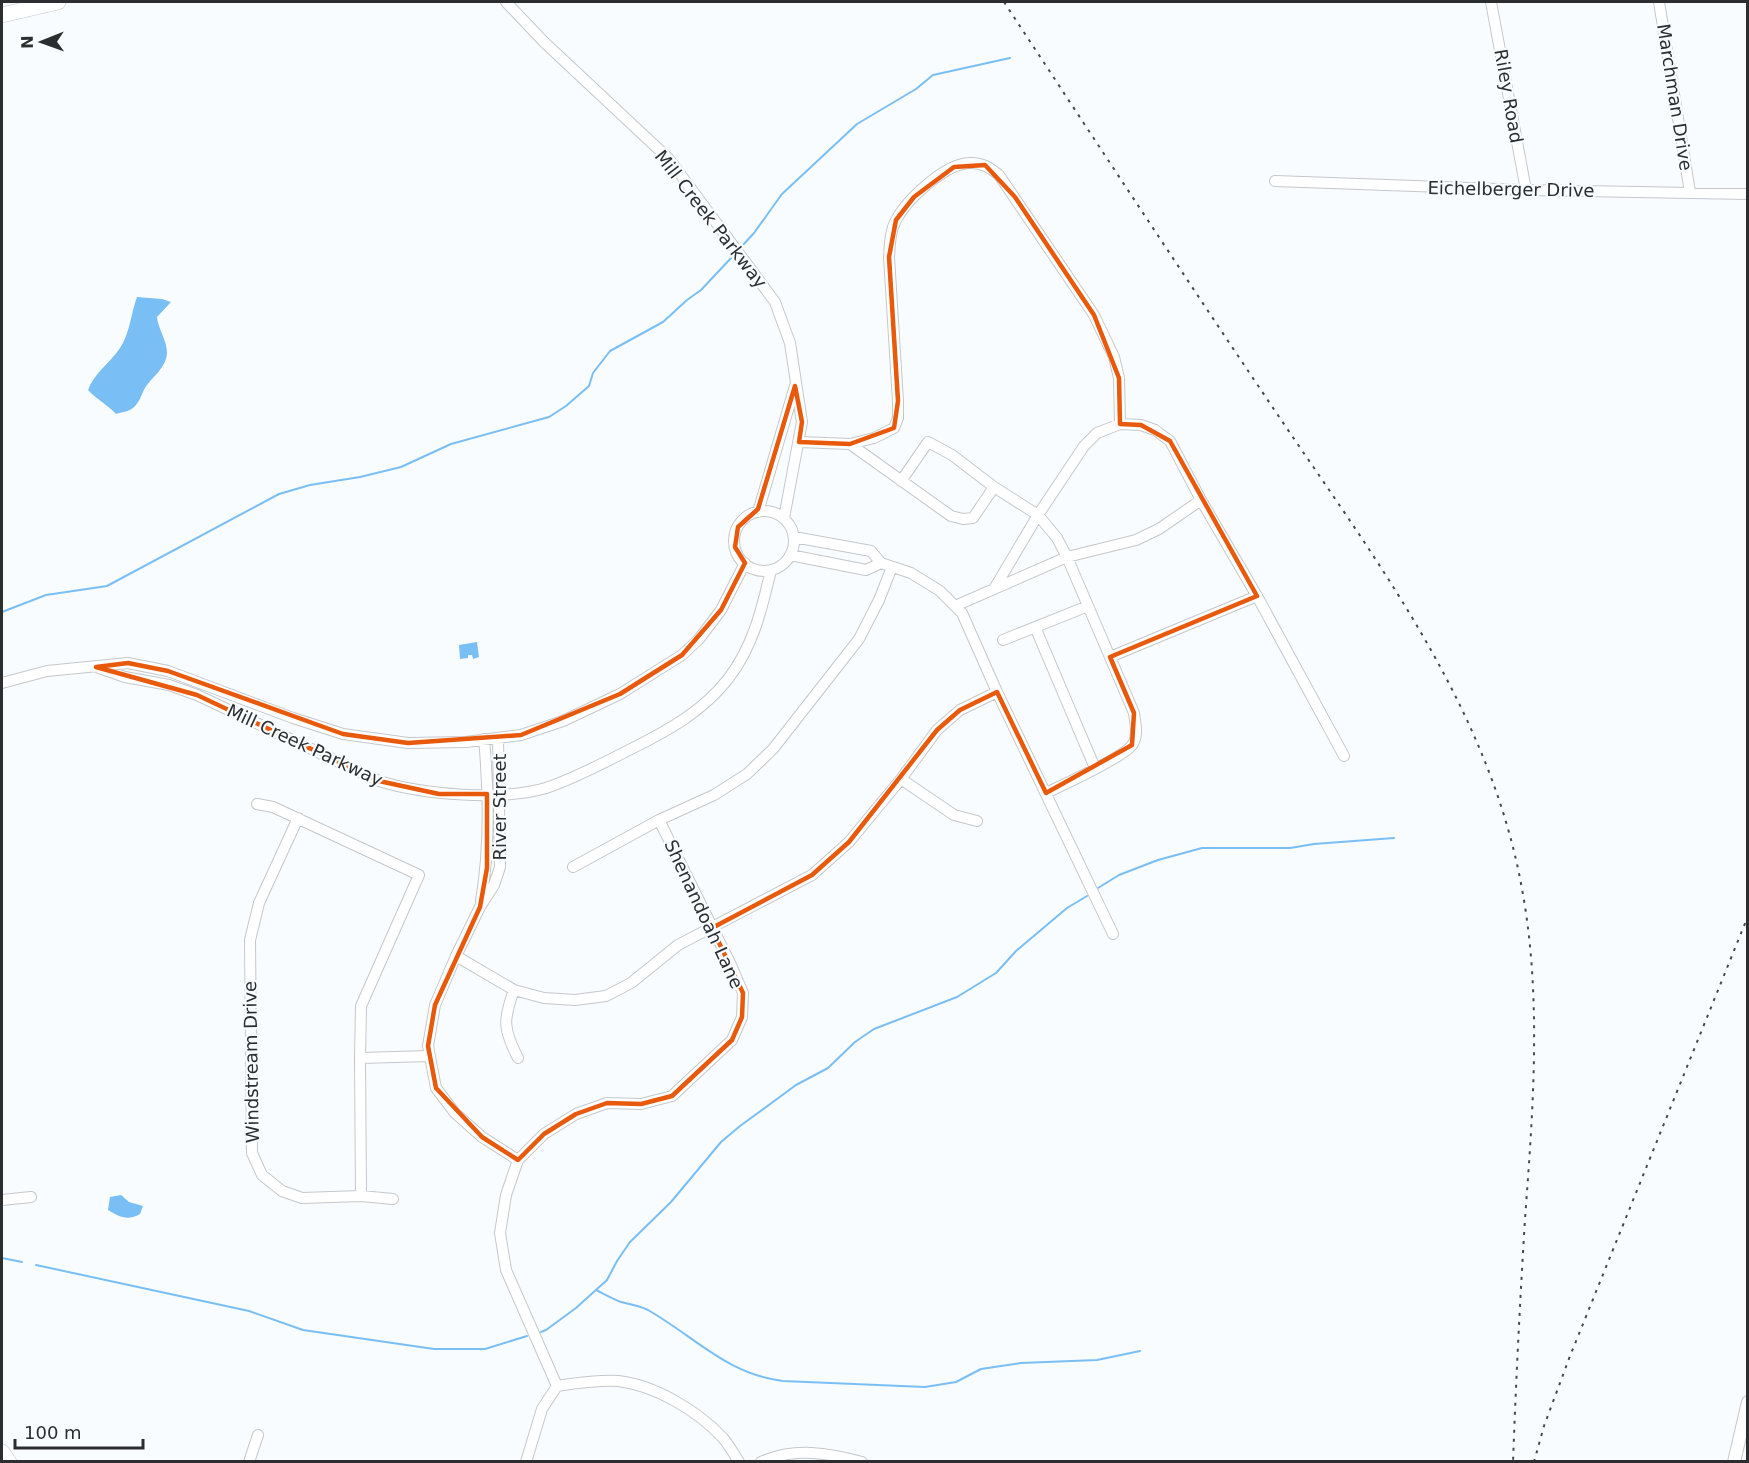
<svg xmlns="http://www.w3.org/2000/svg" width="1749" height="1463" font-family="'DejaVu Sans',sans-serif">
  <rect width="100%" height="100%" fill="#f8fcff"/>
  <path fill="#79bff5" d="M137,297L162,299L171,302L157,317C158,329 167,340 167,353C166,368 153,376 145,388C141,395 140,402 133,408C128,412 122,412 116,414C107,404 97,400 88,390C94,373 110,363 120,348C130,333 131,313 137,297Z
    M477,642L479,657L473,659L472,655H468V658L460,659L459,645Z
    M121,1195L129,1202L143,1206L140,1214C128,1221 119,1217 108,1210L110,1197Z"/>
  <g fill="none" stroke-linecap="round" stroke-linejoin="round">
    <path stroke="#79bff5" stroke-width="2" d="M742,246L754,233L782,194L857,124L916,89L933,75L1010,58
      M2,612L46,595L107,586L279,494L310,485L360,477L401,467L451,444L549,417L566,406L589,386L593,373L610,351L663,322L687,300L701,290L732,257
      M1098,888L1119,875L1158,860L1202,848H1290L1314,844L1394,838
      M2,1258L22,1262
      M36,1265L249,1311L303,1330L434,1349H485L527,1336
      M596,1290C604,1294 613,1299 621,1302C630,1304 640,1306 648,1310C695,1337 727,1374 783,1381L925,1387L956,1382L981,1369L1021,1363L1097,1360L1140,1351
      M541,1332L546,1330L576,1308L607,1280L617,1261L630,1242L671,1202L721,1142L740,1126L796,1085L828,1068L855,1042L874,1029L957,997L996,973L1016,951L1067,908L1087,896"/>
    <defs>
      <path id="minor" d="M506,2L544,42L669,159L775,302L790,343L802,422L784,518
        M1491,2L1526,190
        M1659,2L1690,192
        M1275,181L1526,190L1748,194
        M799,442L850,444L874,438L894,428L898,418V401L889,257C890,244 890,231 896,220C907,199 945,164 969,163C982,162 990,168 999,175L1094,315L1114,357L1119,378L1120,424
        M850,444L951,516L963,519L973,518L994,487
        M901,481L928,442L952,455L994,487L1038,515L1057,538L1067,557L1134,713C1135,722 1139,736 1132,745C1125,756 1061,786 1046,793
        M734 541a30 30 0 1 1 60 0a30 30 0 1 1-60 0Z
        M758,512L795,386
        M794,537L871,551L881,563L911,573L940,591L962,613L997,692L1113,934
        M790,555L866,570L881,563
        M994,589L1038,515L1084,446L1097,433L1120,424L1141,425L1155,430L1170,441L1201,500L1257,596L1344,756
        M955,606L1067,557L1136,540L1159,529L1201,500
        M1035,627L1095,768
        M1003,640L1088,606
        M1110,657L1257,596
        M99,668L125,677L169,685L197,695L379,781C424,795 501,801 546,788C576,778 605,762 633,748C669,730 703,711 728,679C753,647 762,609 771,570
        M2,683L47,671L128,663L168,671L293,718L343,734L408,743L466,742L521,735L563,721L620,694L682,655L699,639L721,610L745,563
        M498,738L500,867L494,885L480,907L456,956L435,1005L428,1046L436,1088L455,1113L482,1137L518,1160
        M901,779L954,815L977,821
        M257,804L273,807L419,875L361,1006L360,1058L361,1196
        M298,818L259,903L250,940L252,1153L262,1175L282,1191L302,1198L361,1196L393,1199
        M573,867L659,820L714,795L747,774L773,749L859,639L879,600L892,567
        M481,901C490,848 489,793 484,739
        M456,956L514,990L544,998L575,1000L606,996L631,983L678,945L812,875L849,842L901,779L937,730L960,710L997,692
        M514,990C503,1020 503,1029 518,1058
        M360,1058L430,1056
        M2,1200L31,1197
        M557,1386L506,1270L500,1233L506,1195L518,1160L544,1134L576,1114L607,1103L641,1104L672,1096L732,1040L742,1017L743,993L731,965L659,820
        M249,1462L258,1435
        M526,1462L542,1409L557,1386C577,1383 598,1380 618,1381C655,1385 698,1411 723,1438C729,1445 734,1454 739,1462
        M761,1462C795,1447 828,1453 862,1462"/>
      <path id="tertiary" d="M1734,1462L1748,1402"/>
      <path id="primary" d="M2,15L58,2
        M2,1452L9,1462"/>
    </defs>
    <use href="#minor" stroke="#c5c8cb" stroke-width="12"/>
    <use href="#tertiary" stroke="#c5c8cb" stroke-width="14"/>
    <use href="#primary" stroke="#c5c8cb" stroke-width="16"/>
    <use href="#minor" stroke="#fff" stroke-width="10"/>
    <use href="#tertiary" stroke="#fff" stroke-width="12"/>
    <use href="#primary" stroke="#fff" stroke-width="15"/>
    <path stroke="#47484a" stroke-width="2" stroke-dasharray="3 6" stroke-linecap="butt" d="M1004,2C1091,134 1178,267 1267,399C1369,551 1489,704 1522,889C1542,997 1533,1110 1525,1219C1520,1300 1516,1381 1513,1462
      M1534,1462L1544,1426L1570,1356L1748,916"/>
  </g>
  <path fill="none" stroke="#e8590c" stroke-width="4.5" stroke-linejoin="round" d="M985,165L1015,197L1094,315L1119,378L1120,424L1141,425L1170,441L1257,596L1110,657L1134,713L1132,745L1046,793L997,692L960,710L937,730L849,842L812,875L712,928L743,993L742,1017L732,1040L672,1096L641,1104L607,1103L576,1114L544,1134L518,1160L482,1137L436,1088L428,1046L435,1005L480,907L487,868V794H439L379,781L197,695L96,667L128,663L168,671L343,734L408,743L521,735L620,694L682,655L721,610L745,563L735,547L738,527L758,509L795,386L802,422L799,442L850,444L894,428L898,401L889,257L896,220L914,197L954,167Z"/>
  <g text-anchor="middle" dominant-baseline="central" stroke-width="4.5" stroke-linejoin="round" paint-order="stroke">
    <g font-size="18" fill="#2c2d2e" stroke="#f8fcff">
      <text transform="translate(1509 96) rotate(80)">Riley Road</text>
      <text transform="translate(1675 97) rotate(81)">Marchman Drive</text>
      <text transform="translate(1511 189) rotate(1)">Eichelberger Drive</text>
      <text transform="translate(711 219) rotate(52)">Mill Creek Parkway</text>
      <text transform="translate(305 745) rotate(25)">Mill Creek Parkway</text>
      <text transform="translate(499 807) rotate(-90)">River Street</text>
      <text transform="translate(704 914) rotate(65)">Shenandoah Lane</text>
      <text transform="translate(251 1062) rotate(-91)">Windstream Drive</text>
    </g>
  </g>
  <rect width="1749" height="1463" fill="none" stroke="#2c2d2e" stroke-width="6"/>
  <g transform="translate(42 42) rotate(269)" stroke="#f8fcff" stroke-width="4.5" paint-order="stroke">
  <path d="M0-4.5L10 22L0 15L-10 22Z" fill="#2c2d2e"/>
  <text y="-9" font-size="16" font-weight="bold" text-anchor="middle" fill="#2c2d2e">N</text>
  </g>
  <path d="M15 1439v9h128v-9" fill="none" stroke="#2c2d2e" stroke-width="3"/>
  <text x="24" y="1439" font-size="18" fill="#2c2d2e" stroke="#f8fcff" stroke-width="4.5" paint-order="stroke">100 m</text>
</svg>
